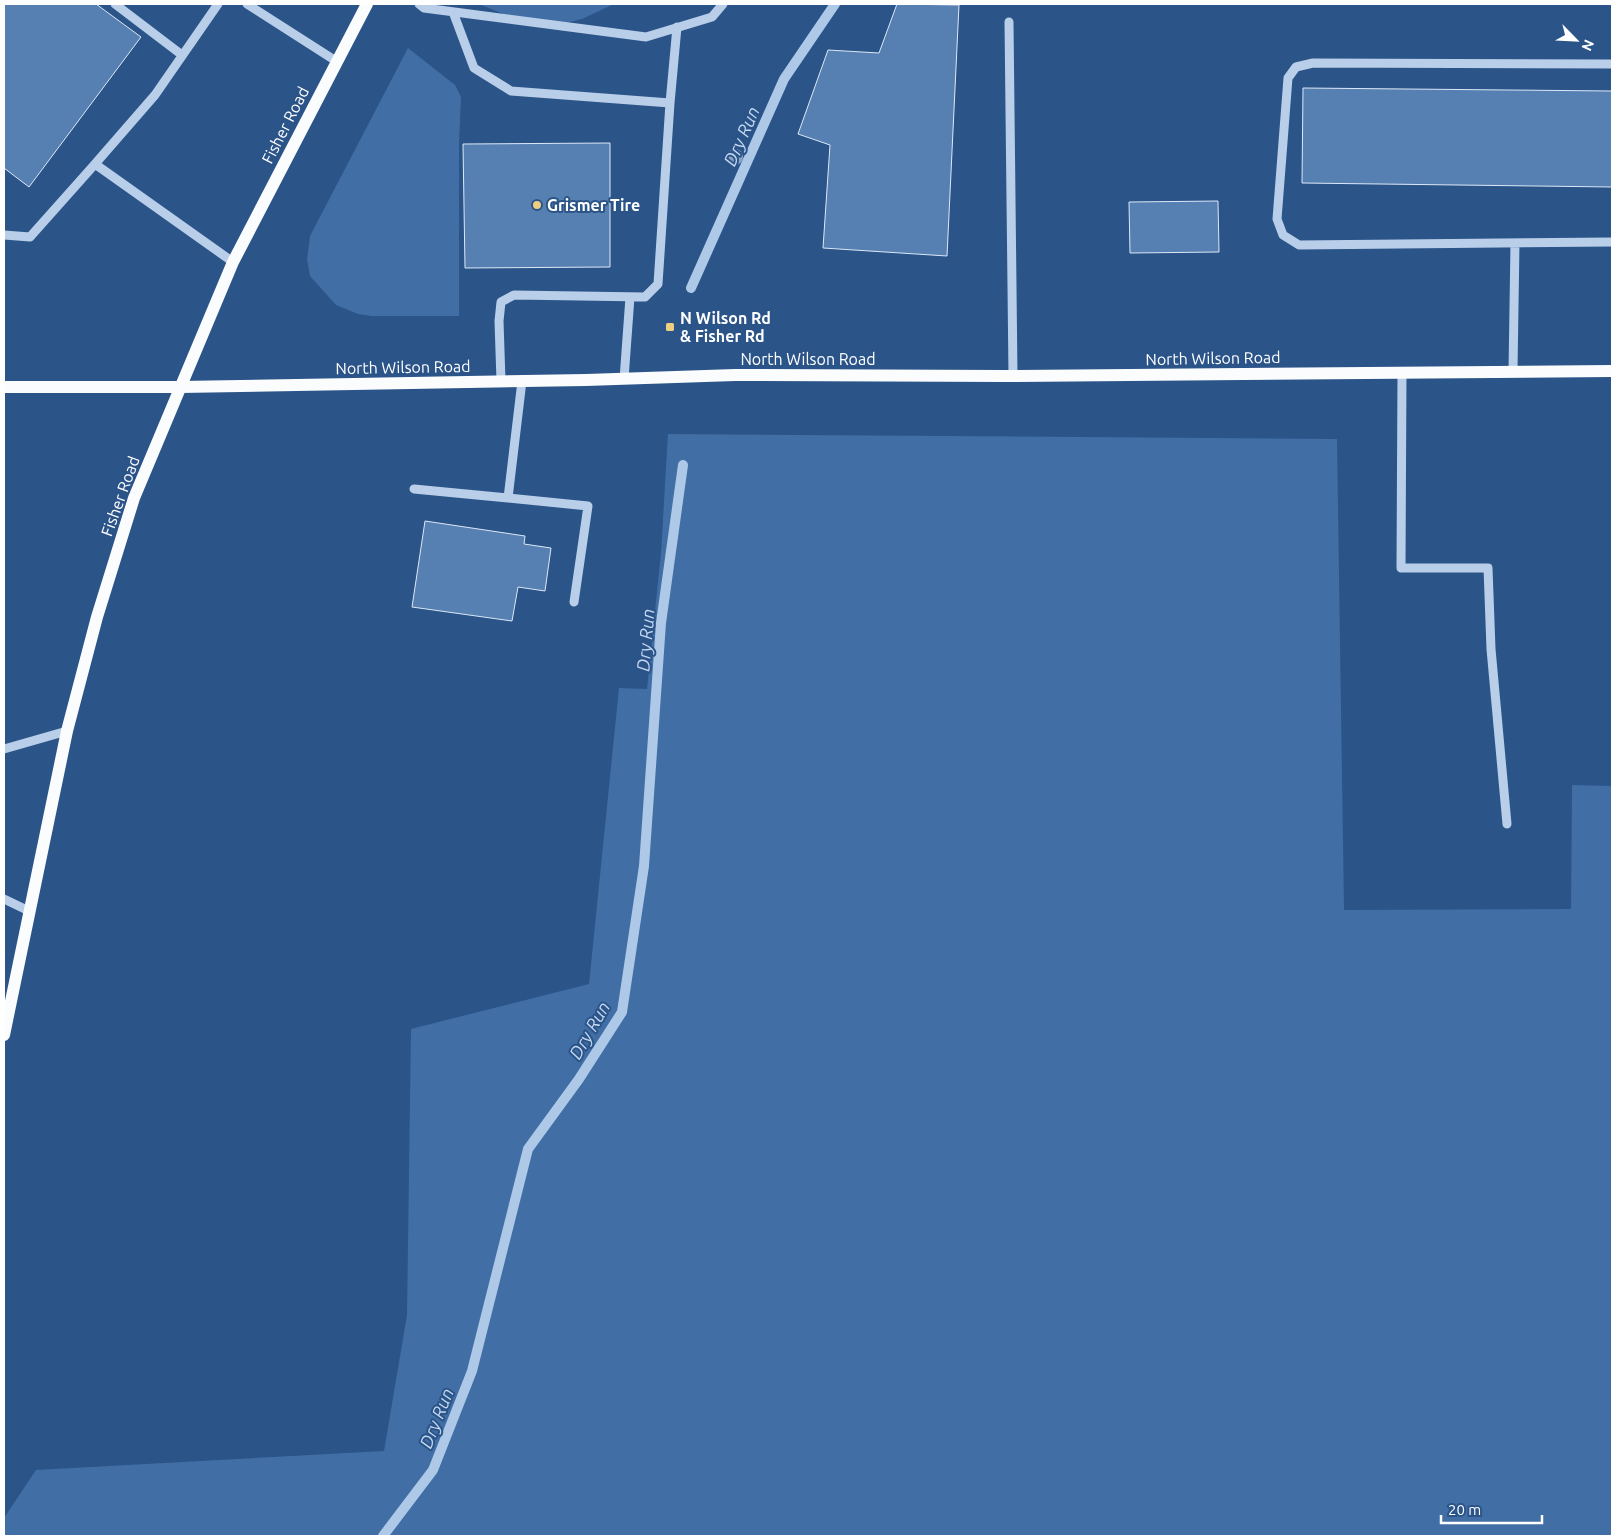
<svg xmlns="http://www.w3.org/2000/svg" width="1616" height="1540" font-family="Ubuntu,sans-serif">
  <rect width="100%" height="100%" fill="#2b5489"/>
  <path fill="#406ea5" d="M479,4H614L582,19L570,22L530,25Z
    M408,48L455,85L461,97L459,145V316H372L358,314L336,305L310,276L307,259L310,236Z
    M668,434L1337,439L1344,910L1571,909L1572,785L1612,786V1536H4V1518L36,1470L384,1451L407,1315L411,1029L589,984L619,688L647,689L661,553Z"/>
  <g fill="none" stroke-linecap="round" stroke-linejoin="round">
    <path stroke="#aec9e8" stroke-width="10" d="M691,288L784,79L835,4
      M383,1536L433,1470L472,1371L528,1149L579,1079L622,1012L644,866L661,623L683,465"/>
  </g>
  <path fill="#5780b2" stroke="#dce8f7" d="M4,4H96L141,37L29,187L4,168Z
    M897,4L959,5L947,256L823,248L830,145L798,134L828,50L879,53Z
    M1303,88L1612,91V187L1302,183Z
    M610,143V267L465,268L463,144Z
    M1218,201L1219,252L1130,253L1129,202Z
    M425,521L525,536L524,544L551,548L545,591L518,587L512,621L412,607Z"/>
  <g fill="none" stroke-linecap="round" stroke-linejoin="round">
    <path stroke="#b9cee8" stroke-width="9" d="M115,4L182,55
      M247,4L336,61
      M419,4L424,8L646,37L712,17L723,4
      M453,12L474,68L511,91L670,103
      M1009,22L1013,376
      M1612,64L1313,63L1296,67L1288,78L1277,219L1283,235L1299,245L1612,242
      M95,164L155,95L218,4
      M4,235L30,237L95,164L233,262
      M1513,371L1515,243
      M1402,372L1401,568H1488L1491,649L1507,824
      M624,379L630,297
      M501,381L499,321L501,302L514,295L645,297L658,284L670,103L677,27
      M522,381L508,498L588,506L574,602
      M414,489L508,498
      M4,749L67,731
      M4,899L29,911"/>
    <path stroke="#fafcfe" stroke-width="12" d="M4,387H180L586,380L735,375L1003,376L1612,371
      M4,1035L67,731L97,617L134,498L233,262L367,4"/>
  </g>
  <circle fill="#8ca5c6" cx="735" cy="157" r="8"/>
  <g fill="#eece81" stroke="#2b5489" stroke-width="2">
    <circle cx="537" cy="205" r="5"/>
    <rect x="665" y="322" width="10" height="10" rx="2.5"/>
  </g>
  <g text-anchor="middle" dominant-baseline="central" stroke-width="4" stroke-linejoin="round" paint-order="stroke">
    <g font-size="16" fill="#fff" stroke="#2b5489">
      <text transform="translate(285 125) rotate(-63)">Fisher Road</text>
      <text transform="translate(1213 358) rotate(-1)">North Wilson Road</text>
      <text x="808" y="359">North Wilson Road</text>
      <text transform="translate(403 367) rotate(-1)">North Wilson Road</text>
      <text transform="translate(120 496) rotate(-70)">Fisher Road</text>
    </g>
    <g font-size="16" font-weight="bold" fill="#fff" stroke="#2b5489" text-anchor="start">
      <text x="547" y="205">Grismer Tire</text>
      <text x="680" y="318">N Wilson Rd<tspan x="680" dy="18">&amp; Fisher Rd</tspan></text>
    </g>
    <g font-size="18" font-style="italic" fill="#c4d8ef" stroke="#2b5489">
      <text transform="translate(741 136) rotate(-66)">Dry Run</text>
      <text transform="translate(645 640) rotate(-85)">Dry Run</text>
      <text transform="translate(589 1030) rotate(-60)">Dry Run</text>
      <text transform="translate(436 1418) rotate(-68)">Dry Run</text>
    </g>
  </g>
  <rect width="1616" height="1540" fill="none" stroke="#ffffff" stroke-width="10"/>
  <g transform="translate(1576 40) rotate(114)" stroke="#2b5489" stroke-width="4" paint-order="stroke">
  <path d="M0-4L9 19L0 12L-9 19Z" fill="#ffffff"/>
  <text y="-8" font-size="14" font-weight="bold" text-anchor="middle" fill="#ffffff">N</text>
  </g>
  <path d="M1441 1515v8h101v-8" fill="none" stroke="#ffffff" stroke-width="2.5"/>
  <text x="1448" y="1515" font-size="15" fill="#ffffff" stroke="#2b5489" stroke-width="4" paint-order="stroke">20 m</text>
</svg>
